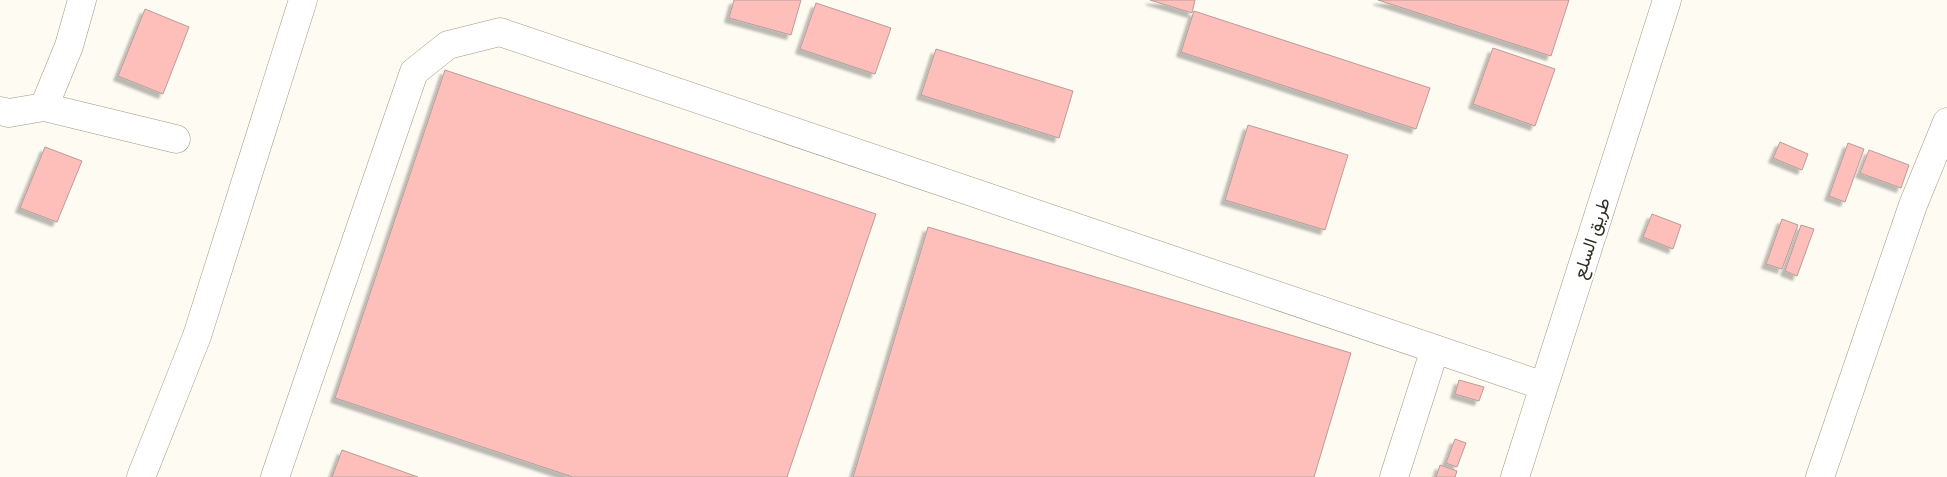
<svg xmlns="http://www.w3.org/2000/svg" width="1947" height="477" font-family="Raleway,Vazirmatn,sans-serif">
  <defs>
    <filter id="shadow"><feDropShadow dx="-4.5" dy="4.5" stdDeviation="1" flood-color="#0004"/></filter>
  </defs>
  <rect width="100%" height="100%" fill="#fefbf2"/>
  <path fill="#febfba" stroke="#b79c99" filter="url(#shadow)" d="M734,0H801L791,35L729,18Z
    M1150,0H1195L1192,13Z
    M1378,0H1569L1551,56Z
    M816,3L891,28L875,74L800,49Z
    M145,9L189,27L163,94L118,76Z
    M1194,11L1430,88L1416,129L1181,52Z
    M1493,48L1555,69L1535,126L1473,104Z
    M936,49L1073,91L1059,138L921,95Z
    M445,70L876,214L787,477H573L335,398Z
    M1248,125L1348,155L1325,230L1225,200Z
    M1780,142L1808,154L1802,170L1773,158Z
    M1848,143L1864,149L1845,202L1829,196Z
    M45,147L82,161L57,222L20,208Z
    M1869,150L1909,165L1901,188L1860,173Z
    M1652,214L1681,225L1673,249L1643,237Z
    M1782,219L1798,225L1782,269L1766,264Z
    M1801,225L1814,229L1797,276L1785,271Z
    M928,227L1351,353L1314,477H853Z
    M1459,380L1484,387L1479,401L1455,394Z
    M1455,439L1466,443L1457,467L1446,463Z
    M342,450L418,477H332Z
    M1440,465L1457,471L1455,477H1436Z"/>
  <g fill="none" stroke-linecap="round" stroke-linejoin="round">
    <defs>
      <path id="minor" d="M44,107L69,46L82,0
        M0,111L9,113L44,107L176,139
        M141,477L197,336L303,0
        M275,477L414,72L448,45L500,32L1544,386
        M1394,477L1435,349
        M1515,477L1667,0
        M1820,477L1913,205L1947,122"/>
    </defs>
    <use href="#minor" stroke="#9f9781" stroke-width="29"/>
    <use href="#minor" stroke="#fff" stroke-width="28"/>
  </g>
  <g text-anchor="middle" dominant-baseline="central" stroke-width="4" stroke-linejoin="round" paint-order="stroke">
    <g font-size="18" fill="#302d24" stroke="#fff">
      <text transform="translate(1591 238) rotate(-72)">طريق السلع</text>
    </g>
  </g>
</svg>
